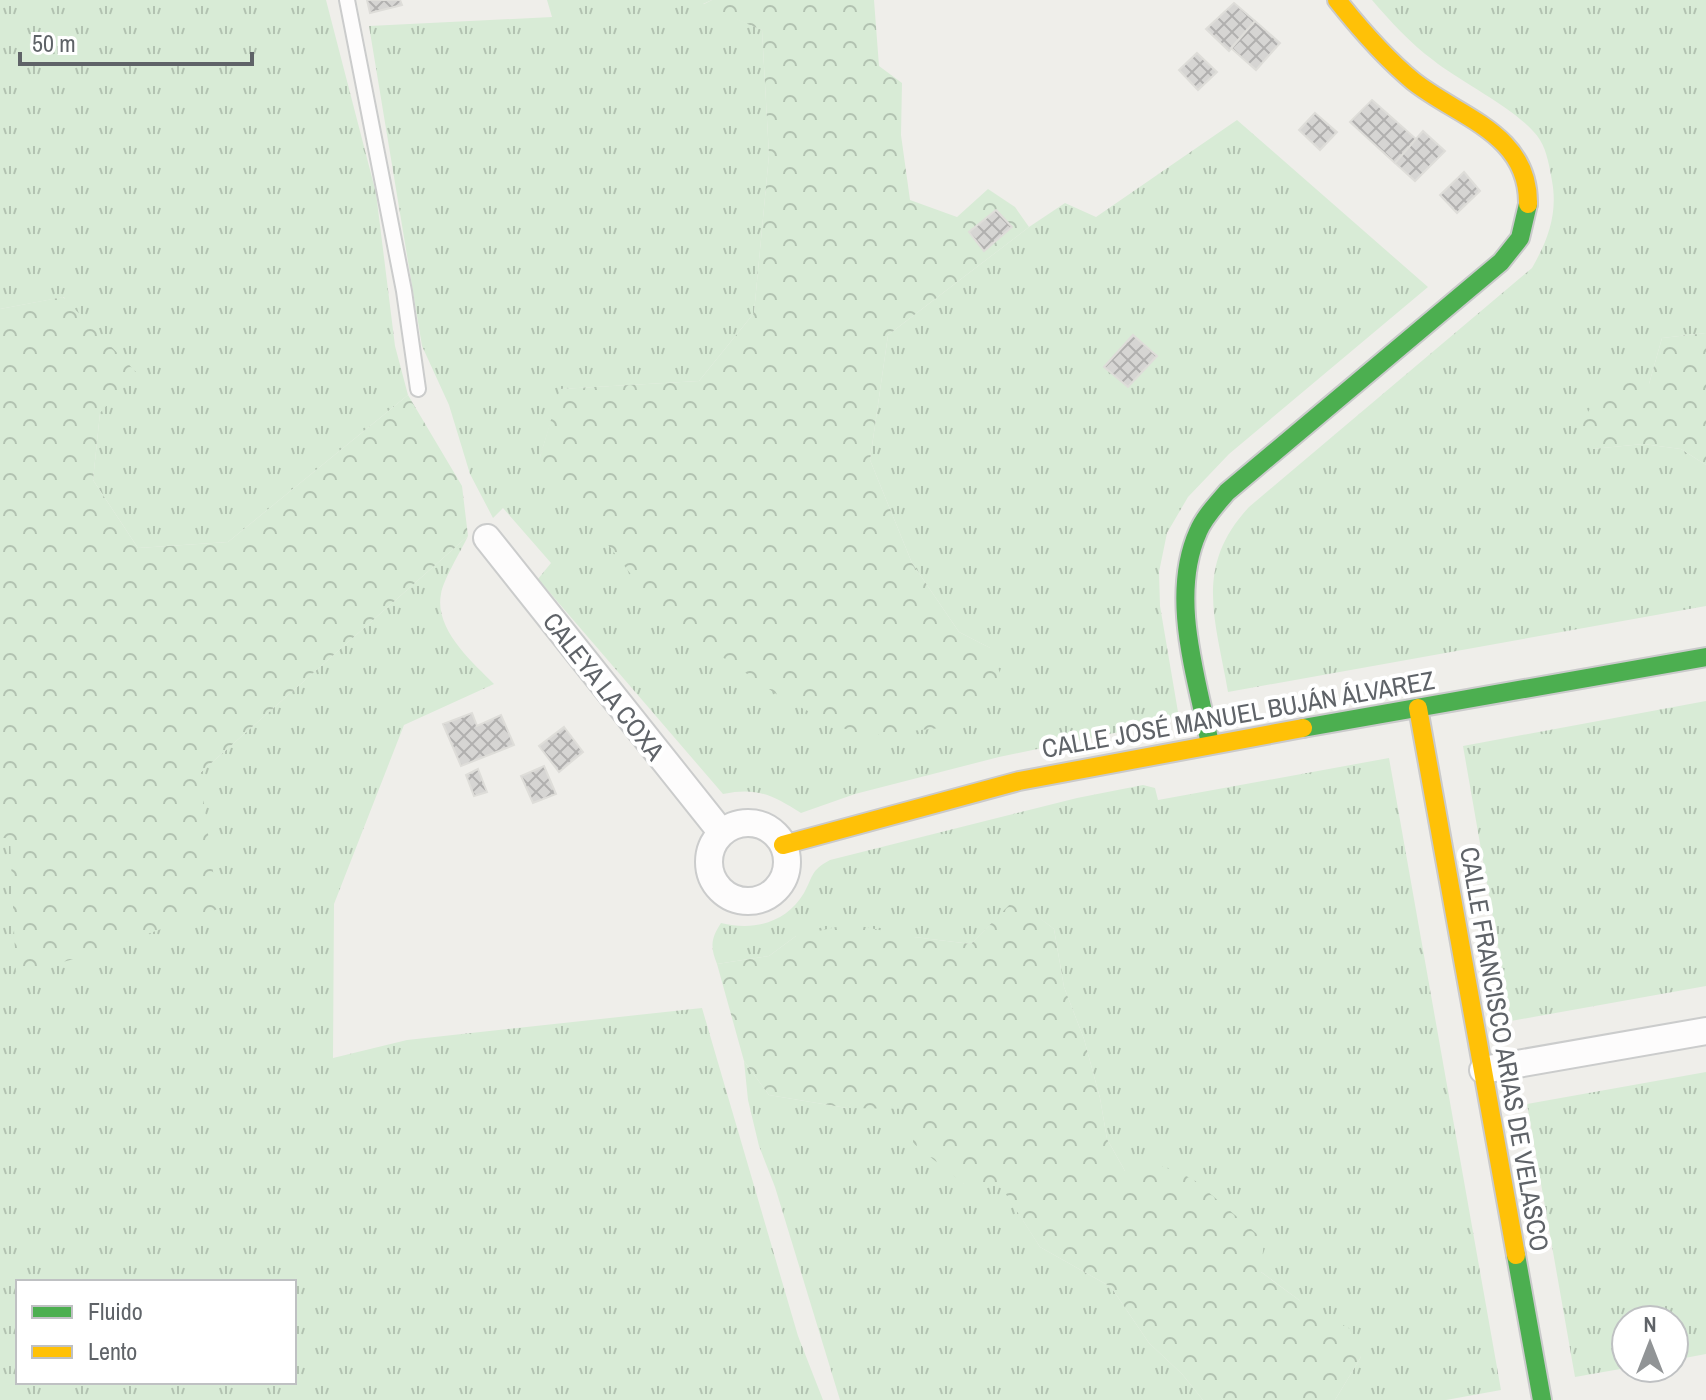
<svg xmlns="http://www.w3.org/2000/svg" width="1706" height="1400" font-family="'Archivo Narrow',sans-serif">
  <defs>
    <pattern id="grass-tufts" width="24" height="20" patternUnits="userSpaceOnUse" patternTransform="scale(2)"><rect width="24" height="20" fill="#d8ebd6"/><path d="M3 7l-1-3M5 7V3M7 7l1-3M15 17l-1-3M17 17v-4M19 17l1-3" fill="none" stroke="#b2c2b1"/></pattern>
    <pattern id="forest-crowns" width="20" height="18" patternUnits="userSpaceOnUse" patternTransform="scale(2)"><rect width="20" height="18" fill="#d8ebd6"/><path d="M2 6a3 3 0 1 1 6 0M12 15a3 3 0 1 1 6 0" fill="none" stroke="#b2c2b1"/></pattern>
    <pattern id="building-cross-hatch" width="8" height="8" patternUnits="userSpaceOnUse" patternTransform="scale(2)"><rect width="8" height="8" fill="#d6d5d3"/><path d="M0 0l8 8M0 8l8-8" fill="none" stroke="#b1b0af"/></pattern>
  </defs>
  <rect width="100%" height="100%" fill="#efeeea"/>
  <path fill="url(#grass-tufts)" fill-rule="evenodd" d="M0,0H326L376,193L395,346L408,395L228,542L138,548L93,480L100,413L64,297L0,309Z
    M547,0H712L703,4L762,30L769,155L754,313L699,381L561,389L540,457L990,648L959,632L912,563L870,460L888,335L1029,227L1065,203L1096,217L1237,120L1428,287L1229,454L1188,497L1167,533L1159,572L1160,606L1178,712L1167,722L999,757L855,794L801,813C772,795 757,787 723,794L538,579L551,563L503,508L493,518L470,474L449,405L422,346L369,26L552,17Z
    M1372,0H1706V333L1662,338L1649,384L1592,449L1643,444L1681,449L1706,465V606L1228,692C1216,621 1193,567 1249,507L1532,268C1548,240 1558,213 1552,181C1550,169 1547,151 1540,140C1523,112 1460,82 1433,60C1410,43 1390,21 1372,0Z
    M468,536C461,551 443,580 441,594C434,629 472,662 494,684L404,725L334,904L333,1058L407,1040L702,1008L798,1336L823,1400H0V838L10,837L200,773ZM18,1282H294V1382H18Z
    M1706,701V986L1511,1021L1463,746Z
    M1389,758L1501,1390L1446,1400H1335L1361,1357L1299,1300L1125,1171L1107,1139L1100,1098L1084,1039L1064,987L1054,929L1015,900L971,944L914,937L796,936L769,956L717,964C710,947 711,938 721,923C754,931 786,923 804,893C814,875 810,871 830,860L1077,798L1143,785L1155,788L1158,800Z
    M744,1061L769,1095L847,1108H915L964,1184H1000L1040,1247L1111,1287L1149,1343L1182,1374L1203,1400H840L775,1187L759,1146L748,1100Z
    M1706,1072V1354L1674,1360V1320H1626V1368L1575,1377L1527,1104Z"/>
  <path fill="url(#forest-crowns)" d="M712,0H874L879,66L902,83L901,135L910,200L957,217L988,189L1015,207L1029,227L888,335L870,460L912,563L959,632L990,648L1006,688L941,728L860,736L785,700L664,617L540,457L560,389L699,381L754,313L769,155L762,30L702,5Z
    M63,297L136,372L100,413L93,480L138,548L228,542L408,395L462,486L468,536L200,773L218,909L88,955L16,975L10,838H0V309Z
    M1706,333V465L1681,449L1643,444L1592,449L1581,423L1611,376L1649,384L1662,338Z
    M1015,899L1054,929L1064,987L1084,1039L1100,1098L1107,1139L1125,1171L1155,1163L1193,1179L1264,1240L1261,1272L1299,1300L1350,1329L1361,1357L1335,1400H1203L1182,1374L1149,1343L1111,1287L1040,1247L1000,1185L964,1184L913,1143L915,1109L847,1108L769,1095L744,1061L717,964L769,956L796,936L850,924L914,937L971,944Z"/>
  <path fill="url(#building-cross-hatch)" stroke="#deddd9" stroke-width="2" d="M367,0H400L402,5L370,13Z
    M1234,3L1255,21L1229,51L1206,29Z
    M1255,21L1280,43L1256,70L1231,48Z
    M1197,53L1217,72L1198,90L1179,70Z
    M1372,100L1416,139L1395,163L1350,122Z
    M1315,113L1337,132L1320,150L1299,130Z
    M1423,131L1445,151L1415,181L1395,163Z
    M1464,172L1480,191L1457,213L1440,195Z
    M996,210L1012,227L984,251L969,232Z
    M1133,335L1157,356L1128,387L1104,367Z
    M472,713L477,726L501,715L514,745L461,766L443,724Z
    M564,727L583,752L559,772L539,746Z
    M544,766L556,794L533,803L521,776Z
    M478,769L487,792L474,796L466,775Z"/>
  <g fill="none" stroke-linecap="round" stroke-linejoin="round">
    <defs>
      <path id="lane" d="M347,0L404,291L418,389"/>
      <path id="street" d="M487,538L722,833
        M709 862a39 39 0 1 1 78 0a39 39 0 1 1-78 0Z
        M1483,1070L1706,1031"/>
      <path id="fast" d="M1303,728L1706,657
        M1210,744C1197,678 1169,597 1198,532C1204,517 1217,504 1227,492L1501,262L1520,238L1528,204
        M1516,1255L1542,1400"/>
      <path id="slow" d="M1337,0C1360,29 1384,57 1413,81C1458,117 1529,133 1528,204
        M1418,708L1516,1255
        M783,845L1019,781L1303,728"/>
    </defs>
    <use href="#lane" stroke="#cbcccc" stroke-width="18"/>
    <use href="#street" stroke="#cbcccc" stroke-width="30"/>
    <use href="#fast" stroke="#cacacb" stroke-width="22"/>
    <use href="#slow" stroke="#cacacb" stroke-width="22"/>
    <use href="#lane" stroke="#fdfcfc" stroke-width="14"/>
    <use href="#street" stroke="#fdfcfc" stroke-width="26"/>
    <use href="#fast" stroke="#4caf50" stroke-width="18"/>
    <use href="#slow" stroke="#ffc107" stroke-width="18"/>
  </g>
  <g text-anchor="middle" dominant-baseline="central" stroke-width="8" stroke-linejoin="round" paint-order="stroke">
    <g font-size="26" fill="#5f6368" stroke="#fff">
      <text transform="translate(604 686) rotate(52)">CALEYA LA COXA</text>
      <text transform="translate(1238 714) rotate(-10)">CALLE JOSÉ MANUEL BUJÁN ÁLVAREZ</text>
      <text transform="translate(1505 1049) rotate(80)">CALLE FRANCISCO ARIAS DE VELASCO</text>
    </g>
  </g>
  <rect x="16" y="1280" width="280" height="104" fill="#ffffff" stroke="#bfc1c3" stroke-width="2"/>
  <rect x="32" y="1306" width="40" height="12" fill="#4caf50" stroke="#bfc1c3" stroke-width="2"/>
  <text x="88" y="1320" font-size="24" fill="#5f6368">Fluido</text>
  <rect x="32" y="1346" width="40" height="12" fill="#ffc107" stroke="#bfc1c3" stroke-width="2"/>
  <text x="88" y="1360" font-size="24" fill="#5f6368">Lento</text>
  <g transform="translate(1650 1344)"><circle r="38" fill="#ffffff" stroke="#bfc1c3" stroke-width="2"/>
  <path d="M0-6L14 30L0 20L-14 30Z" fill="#919496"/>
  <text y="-12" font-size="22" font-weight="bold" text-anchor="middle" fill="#5f6368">N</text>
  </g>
  <path d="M20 52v12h232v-12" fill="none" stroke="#5f6368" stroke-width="4"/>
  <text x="32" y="52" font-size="24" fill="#5f6368" stroke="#ffffff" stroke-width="6" paint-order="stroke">50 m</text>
</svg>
